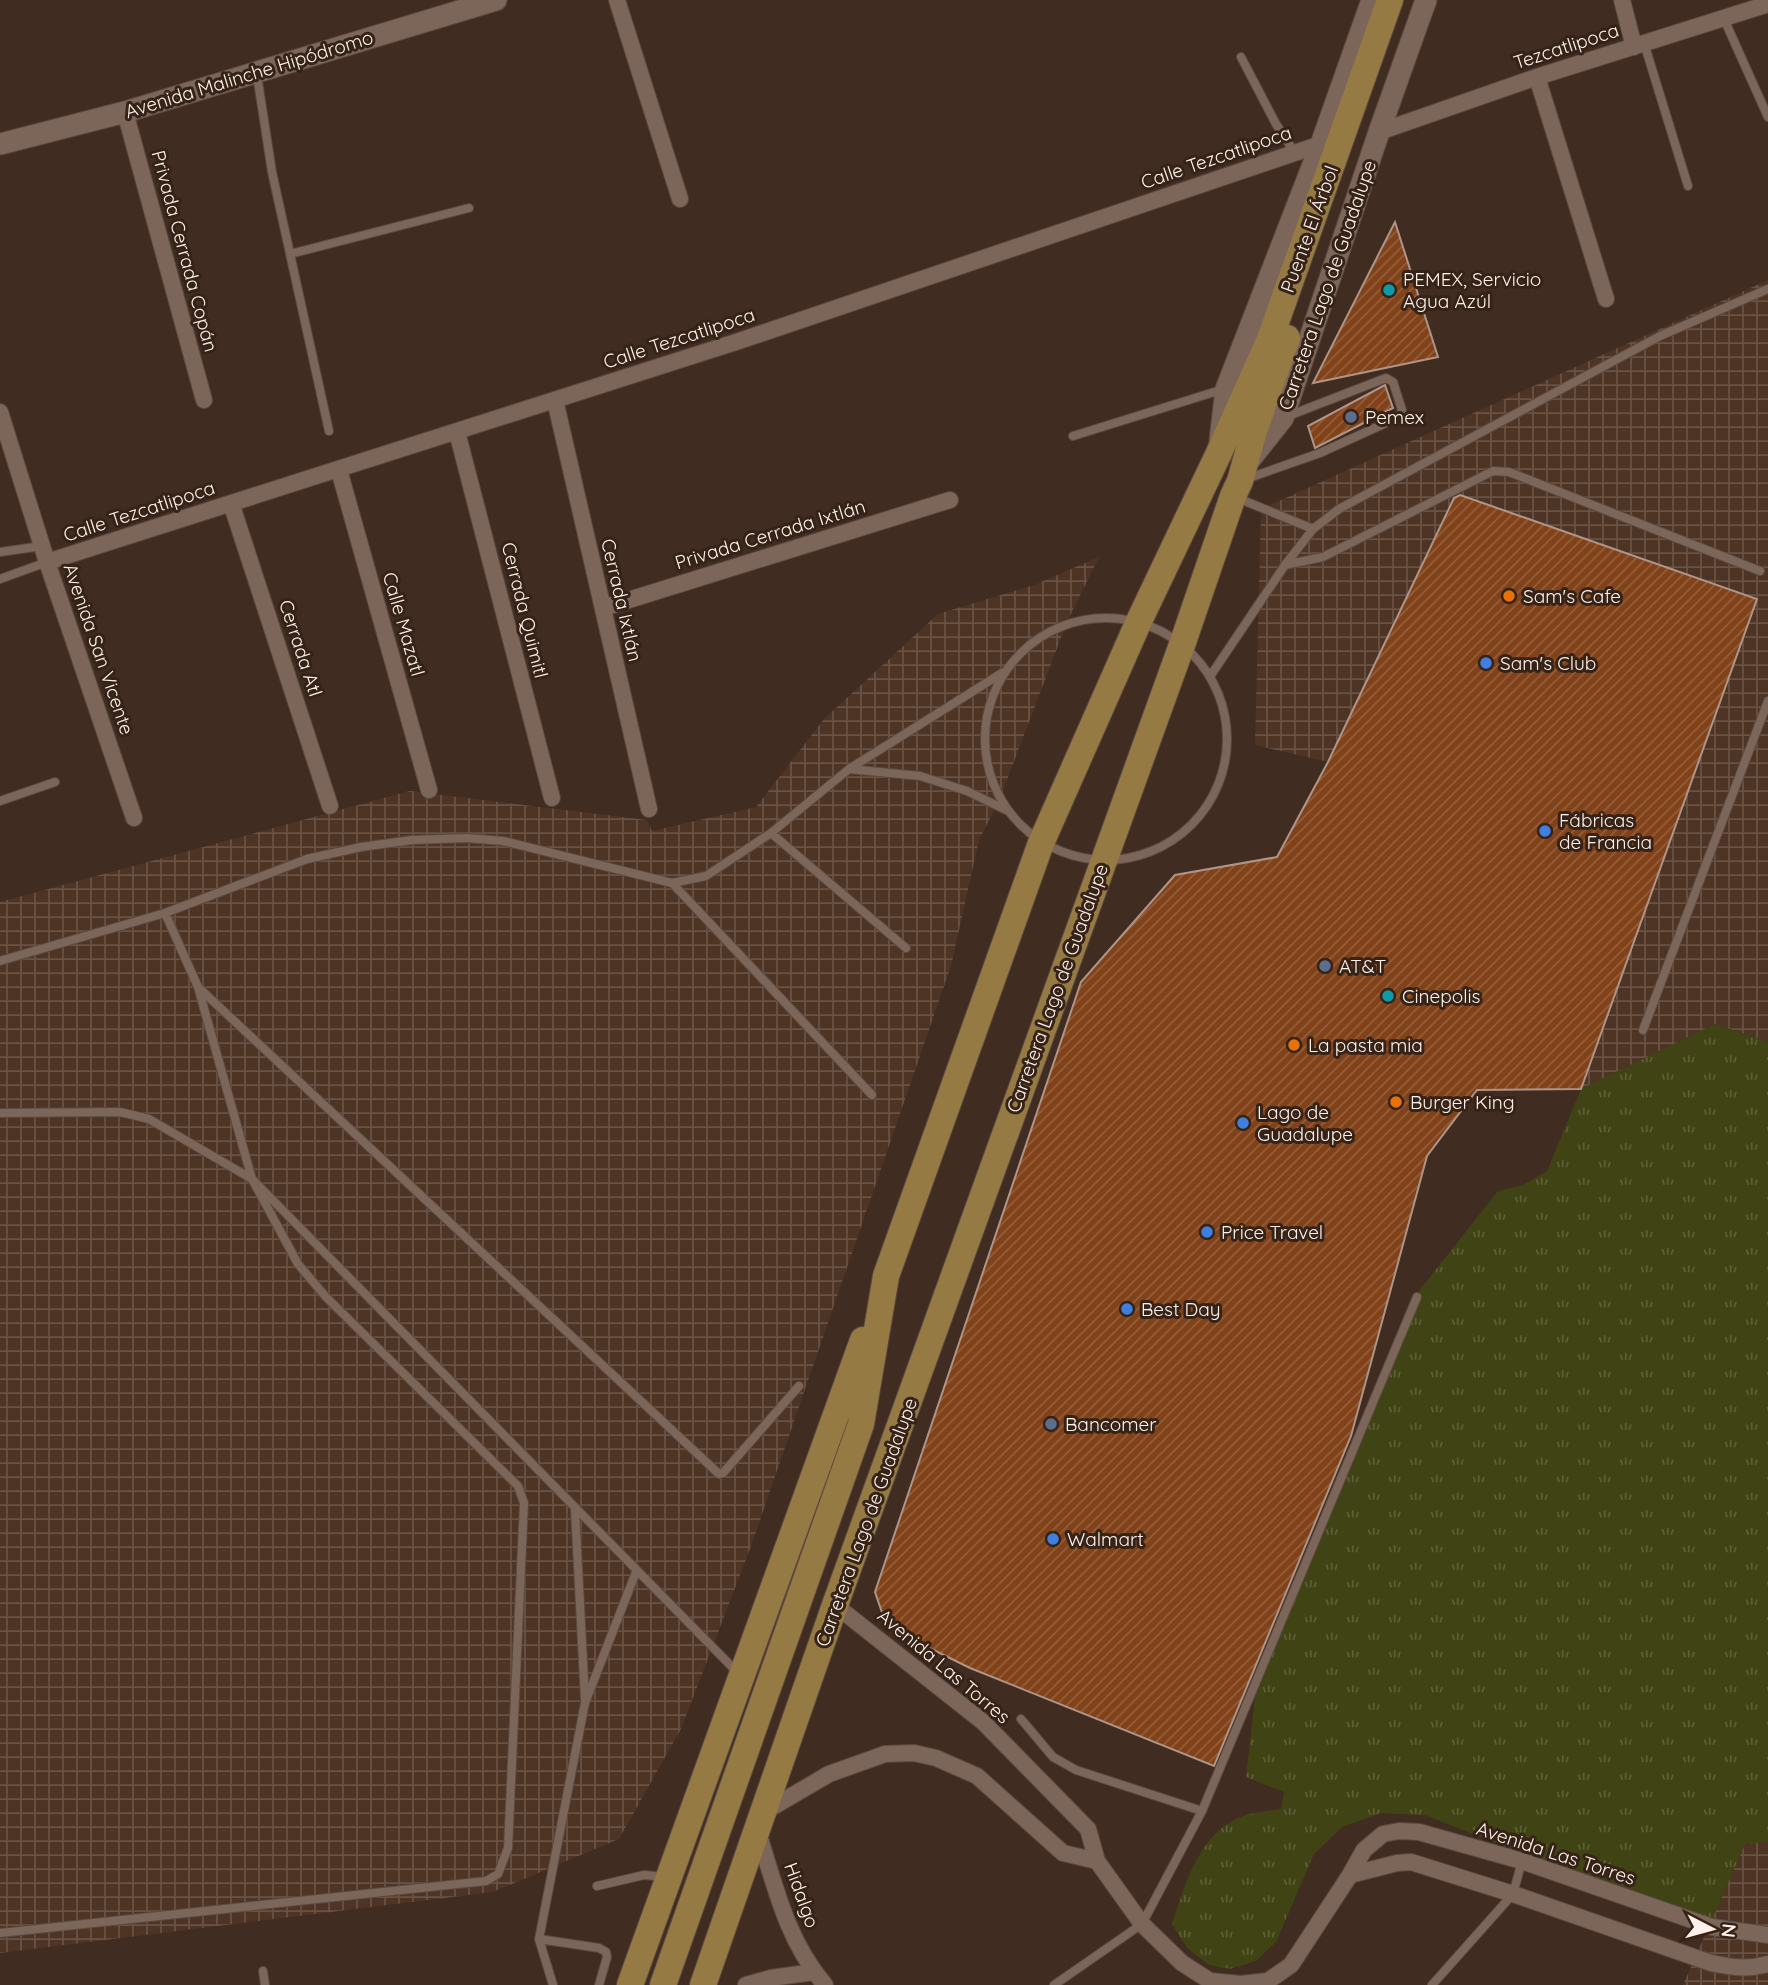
<svg xmlns="http://www.w3.org/2000/svg" width="1768" height="1985" font-family="Quicksand,sans-serif">
  <defs>
    <pattern id="industrial-grid" width="8" height="8" patternUnits="userSpaceOnUse" patternTransform="scale(1.75)"><rect width="8" height="8" fill="#4e3425"/><path d="M0 4h8M4 0v8" fill="none" stroke="#695245"/></pattern>
    <pattern id="grass-tufts" width="24" height="20" patternUnits="userSpaceOnUse" patternTransform="scale(1.75)"><rect width="24" height="20" fill="#404414"/><path d="M3 7l-1-3M5 7V3M7 7l1-3M15 17l-1-3M17 17v-4M19 17l1-3" fill="none" stroke="#5d5f36"/></pattern>
    <pattern id="building-hatch" width="6" height="6" patternUnits="userSpaceOnUse" patternTransform="scale(1.75)"><rect width="6" height="6" fill="#814219"/><path d="M-1 1l2-2M0 6l6-6M5 7l2-2" fill="none" stroke="#945e3b"/></pattern>
  </defs>
  <rect width="100%" height="100%" fill="#402c21"/>
  <path fill="url(#industrial-grid)" d="M1768,280V1042L1715,1024L1581,1089L1757,599L1456,494L1328,762L1255,745L1261,509Z
    M1099,557L1067,622L999,801L979,840L951,966L750,1549L681,1729L619,1839L493,1892L0,1953V902L410,791L647,820L652,831L756,807L824,719L938,614L1034,585Z
    M1768,1842V1985H1683L1745,1844Z"/>
  <path fill="url(#grass-tufts)" d="M1715,1024L1768,1042V1842L1745,1844L1711,1922L1659,1908L1425,1815L1381,1813L1342,1827L1314,1854L1276,1942L1256,1961L1230,1969L1209,1965L1187,1948L1172,1924C1185,1885 1199,1832 1243,1816C1255,1812 1269,1811 1281,1809L1284,1792L1246,1777L1255,1697L1415,1296L1498,1191L1523,1185L1547,1171L1581,1089Z"/>
  <path fill="url(#building-hatch)" stroke="#ae9588" stroke-width="2" d="M1395,222L1438,357L1313,383Z
    M1385,385L1393,408L1315,448L1308,426Z
    M1460,495L1757,599L1581,1089L1477,1090L1427,1156L1351,1436L1214,1766L970,1668L887,1627L875,1592L1081,982L1175,875L1277,857L1328,762L1454,498Z"/>
  <g fill="none" stroke-linecap="round" stroke-linejoin="round">
    <defs>
      <path id="service" d="M1724,19L1768,117
        M1644,43L1688,186
        M1241,57L1276,124L1295,153
        M257,75L272,172L329,431
        M290,254L469,208
        M1073,436L1224,389
        M1246,479L1320,453L1399,417L1402,410L1393,382L1386,378L1288,416
        M1235,497L1313,529
        M0,552L42,546
        M1285,565L1323,557L1493,471L1509,472L1760,571
        M0,579L47,562
        M985 739a121 121 0 1 1 242 0a121 121 0 1 1-242 0Z
        M1211,675L1285,565L1313,529L1339,509L1660,336L1768,289
        M849,769L920,776L967,791L1006,810
        M0,801L55,782
        M771,833L906,948
        M672,883L872,1095
        M0,961L165,913L307,859L361,847L412,840L467,838L503,841L672,883L706,876L771,833L849,769L1002,673
        M200,989L719,1474L723,1473L799,1386
        M1643,1030L1768,701
        M0,1113L120,1112L149,1119L252,1179L739,1674
        M575,1510L585,1700
        M1021,1719L1053,1757L1076,1770L1202,1811
        M597,1886L644,1875L666,1877
        M0,1933L486,1881L498,1874L508,1848L524,1503L518,1486L326,1297L298,1264L252,1179L198,987L165,913
        M539,1939L599,1948L606,1952L607,1957L599,1985
        M263,1971L265,1985
        M553,1985L539,1939L585,1703L636,1572
        M1054,1985L1142,1924L1202,1811L1417,1297
        M1432,1985L1513,1894L1522,1861"/>
      <path id="minor" d="M617,0L680,199
        M1622,0L1634,47
        M1537,77L1606,299
        M125,112L204,400
        M1379,132L1537,77L1768,4
        M555,400L649,809
        M0,412L47,562L134,818
        M457,432L552,798
        M339,470L429,790
        M231,503L330,806
        M47,562L736,342L1321,144
        M603,608L950,500
        M835,1605L983,1722L1088,1829L1097,1861L1142,1924L1182,1963L1210,1981L1241,1984L1268,1981L1291,1965L1350,1875L1364,1850L1383,1834L1399,1831L1419,1832L1522,1861L1712,1927L1768,1935
        M764,1812L829,1774L885,1754L914,1753L936,1758L977,1776L1063,1853L1097,1861
        M758,1832C775,1886 787,1941 825,1985
        M1350,1875L1397,1863L1411,1862L1513,1894L1711,1963C1730,1967 1748,1970 1768,1964
        M746,1985L771,1978L814,1972"/>
      <path id="tertiary" d="M0,144L125,112L496,0
        M1220,440L1226,389L1321,144L1372,0
        M1248,462L1283,418L1379,132L1426,0"/>
      <path id="primary" d="M630,1985L863,1340
        M663,1985L861,1424L886,1276L1041,843L1139,621L1218,455L1270,339L1390,0
        M703,1985L835,1605L1183,642L1233,496L1240,481L1254,431L1287,338"/>
    </defs>
    <use href="#service" stroke="#5a4940" stroke-width="10"/>
    <use href="#minor" stroke="#5a4940" stroke-width="18"/>
    <use href="#tertiary" stroke="#5a4940" stroke-width="23"/>
    <use href="#primary" stroke="#5a4940" stroke-width="28"/>
    <use href="#service" stroke="#7c6559" stroke-width="8"/>
    <use href="#minor" stroke="#7c6559" stroke-width="16"/>
    <use href="#tertiary" stroke="#7c6559" stroke-width="21"/>
    <use href="#primary" stroke="#967a44" stroke-width="26"/>
  </g>
  <g fill="#0f9aa8" stroke="#362318" stroke-width="2.5">
    <circle cx="1389" cy="290" r="7"/>
    <circle cx="1388" cy="996" r="7"/>
  </g>
  <g fill="#5c6f8a" stroke="#362318" stroke-width="2.5">
    <circle cx="1351" cy="417" r="7"/>
    <circle cx="1325" cy="966" r="7"/>
    <circle cx="1051" cy="1424" r="7"/>
  </g>
  <g fill="#e8710a" stroke="#362318" stroke-width="2.5">
    <circle cx="1509" cy="596" r="7"/>
    <circle cx="1294" cy="1045" r="7"/>
    <circle cx="1396" cy="1102" r="7"/>
  </g>
  <g fill="#3f7fe0" stroke="#362318" stroke-width="2.5">
    <circle cx="1486" cy="663" r="7"/>
    <circle cx="1545" cy="831" r="7"/>
    <circle cx="1243" cy="1123" r="7"/>
    <circle cx="1207" cy="1232" r="7"/>
    <circle cx="1127" cy="1309" r="7"/>
    <circle cx="1053" cy="1539" r="7"/>
  </g>
  <g text-anchor="middle" dominant-baseline="central" stroke-width="6" stroke-linejoin="round" paint-order="stroke">
    <g font-size="19" fill="#fff1ea" stroke="#362318">
      <text transform="translate(1566 46) rotate(-18)">Tezcatlipoca</text>
      <text transform="translate(249 74) rotate(-17)">Avenida Malinche Hipódromo</text>
      <text transform="translate(1216 157) rotate(-19)">Calle Tezcatlipoca</text>
      <text transform="translate(1309 229) rotate(-70)">Puente El Árbol</text>
      <text transform="translate(185 251) rotate(75)">Privada Cerrada Copán</text>
      <text transform="translate(1327 285) rotate(-71)">Carretera Lago de Guadalupe</text>
      <text transform="translate(679 338) rotate(-18)">Calle Tezcatlipoca</text>
      <text transform="translate(139 511) rotate(-18)">Calle Tezcatlipoca</text>
      <text transform="translate(770 534) rotate(-17)">Privada Cerrada Ixtlán</text>
      <text transform="translate(622 600) rotate(77)">Cerrada Ixtlán</text>
      <text transform="translate(525 610) rotate(76)">Cerrada Quimitl</text>
      <text transform="translate(404 624) rotate(74)">Calle Mazatl</text>
      <text transform="translate(301 648) rotate(72)">Cerrada Atl</text>
      <text transform="translate(99 649) rotate(71)">Avenida San Vicente</text>
      <text transform="translate(1057 988) rotate(-70)">Carretera Lago de Guadalupe</text>
      <text transform="translate(866 1522) rotate(-70)">Carretera Lago de Guadalupe</text>
      <text transform="translate(944 1666) rotate(40)">Avenida Las Torres</text>
      <text transform="translate(1556 1853) rotate(18)">Avenida Las Torres</text>
      <text transform="translate(802 1895) rotate(70)">Hidalgo</text>
    </g>
    <g font-size="19" fill="#fff1ea" stroke="#362318" text-anchor="start">
      <text x="1403" y="279">PEMEX, Servicio<tspan x="1403" dy="22">Agua Azúl</tspan></text>
      <text x="1365" y="417">Pemex</text>
      <text x="1523" y="596">Sam's Cafe</text>
      <text x="1500" y="663">Sam's Club</text>
      <text x="1559" y="820">Fábricas<tspan x="1559" dy="22">de Francia</tspan></text>
      <text x="1339" y="966">AT&amp;T</text>
      <text x="1402" y="996">Cinepolis</text>
      <text x="1308" y="1045">La pasta mia</text>
      <text x="1410" y="1102">Burger King</text>
      <text x="1257" y="1112">Lago de<tspan x="1257" dy="22">Guadalupe</tspan></text>
      <text x="1221" y="1232">Price Travel</text>
      <text x="1141" y="1309">Best Day</text>
      <text x="1065" y="1424">Bancomer</text>
      <text x="1067" y="1539">Walmart</text>
    </g>
  </g>
  <g transform="translate(1712 1929) rotate(96)" stroke="#362318" stroke-width="5" paint-order="stroke">
  <path d="M0-5L12 26L0 18L-12 26Z" fill="#fff1ea"/>
  <text y="-10" font-size="19" font-weight="bold" text-anchor="middle" fill="#fff1ea">N</text>
  </g>
</svg>
